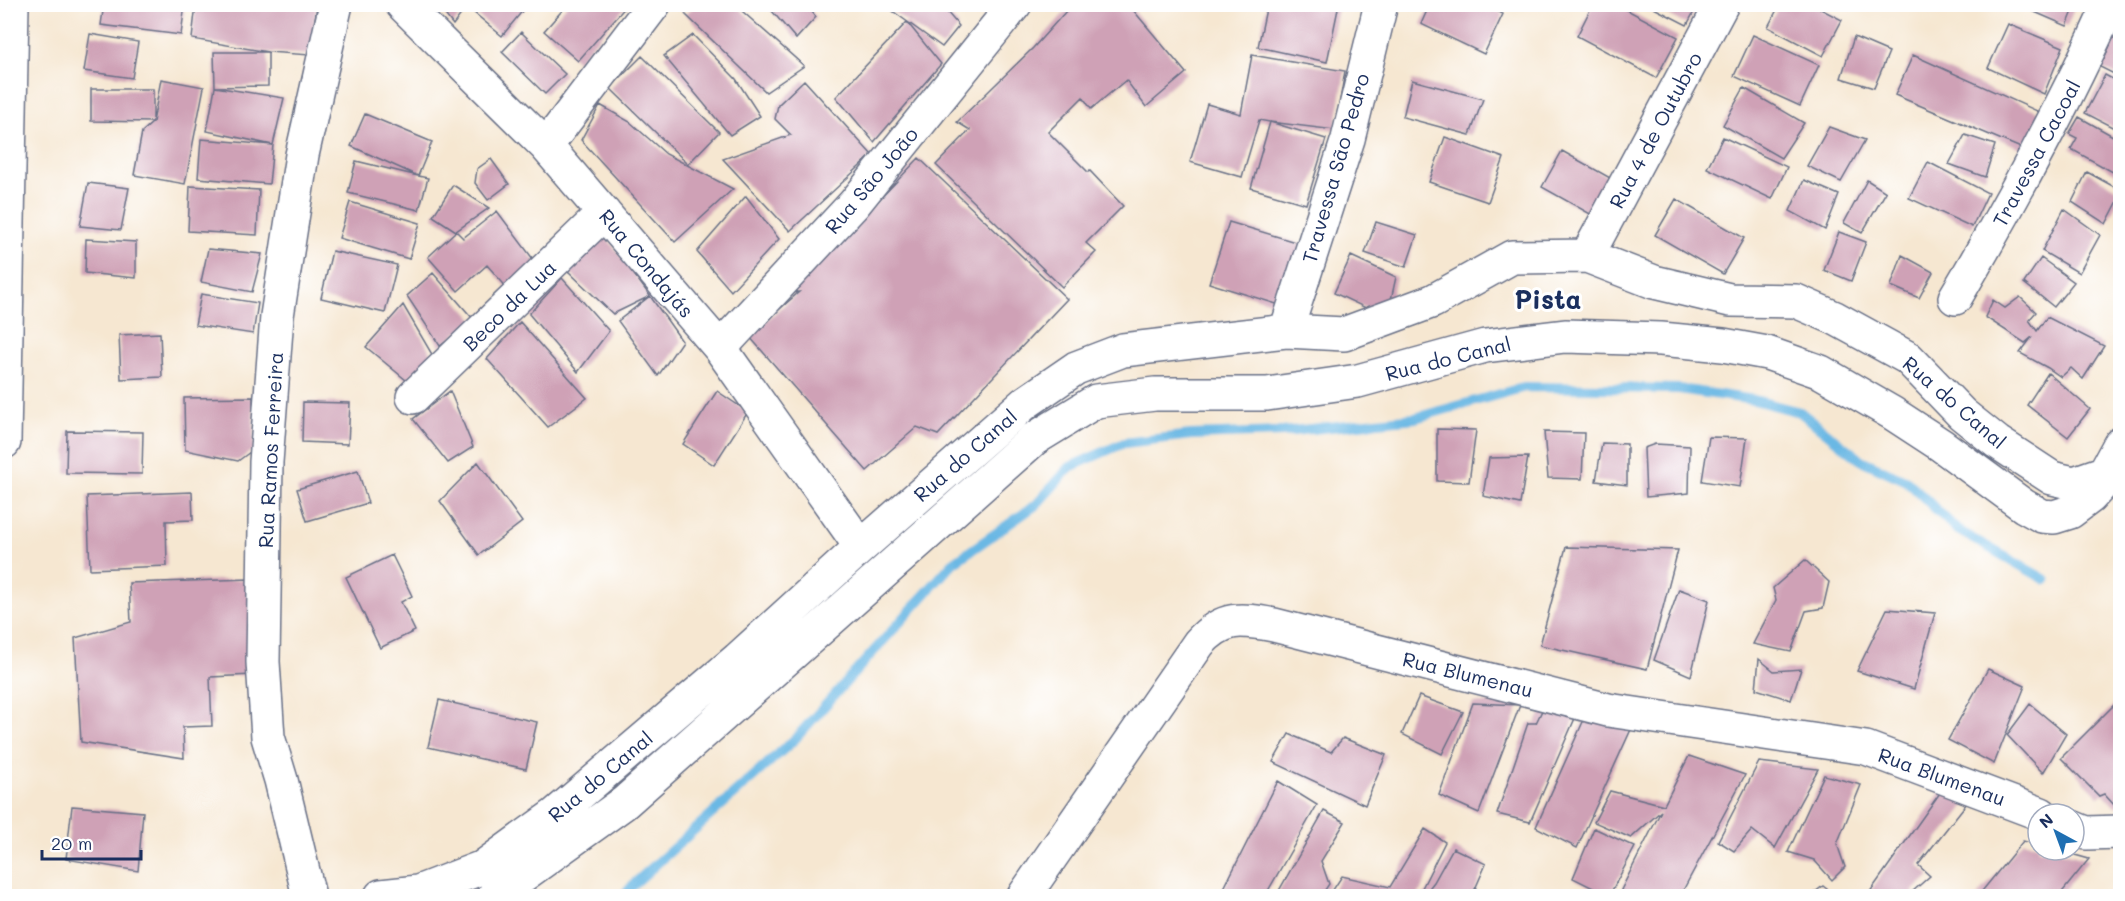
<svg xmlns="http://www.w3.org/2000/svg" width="2125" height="901" font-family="Mali,sans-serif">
  <rect width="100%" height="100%" fill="#fff"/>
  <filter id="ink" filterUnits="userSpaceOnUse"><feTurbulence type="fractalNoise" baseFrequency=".0167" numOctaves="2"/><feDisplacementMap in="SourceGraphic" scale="12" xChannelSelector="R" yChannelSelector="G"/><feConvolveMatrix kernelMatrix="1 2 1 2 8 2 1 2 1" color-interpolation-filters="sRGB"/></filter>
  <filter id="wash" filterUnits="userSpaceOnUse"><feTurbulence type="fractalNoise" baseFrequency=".008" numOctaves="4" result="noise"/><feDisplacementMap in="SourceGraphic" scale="24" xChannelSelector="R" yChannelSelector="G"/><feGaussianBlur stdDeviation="1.35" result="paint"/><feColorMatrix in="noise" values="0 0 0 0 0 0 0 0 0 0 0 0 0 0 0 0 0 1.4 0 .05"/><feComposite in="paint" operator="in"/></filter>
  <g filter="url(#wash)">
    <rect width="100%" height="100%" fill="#f6e7d1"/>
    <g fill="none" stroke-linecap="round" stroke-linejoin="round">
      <path stroke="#6ab8e4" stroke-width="10" d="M624,896L634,884L795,739L953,563L1036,505L1070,467L1124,443L1191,435L1283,432L1415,418L1525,387L1679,389L1754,400L1800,412L1861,460L1907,481L1956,529L2046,580"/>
    </g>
    <g id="blocks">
      <path fill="#cfa1b6" d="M104,4H185L181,35L101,25Z
        M196,4L317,5L310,55L268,52V86L215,87L214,52H268L192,39Z
        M437,4H469L453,25Z
        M477,4H528L502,36L472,11Z
        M568,4H628L578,61L544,31Z
        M698,4H734L804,66L766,92L685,14Z
        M766,4H806L816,17L796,39Z
        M883,4H940L959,26L942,47Z
        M1061,4H1128L1186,73L1146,107L1126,80L1091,109L1083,97L1048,132L1088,172L1090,171L1123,206L1086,243L1096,252L1062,287L936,165L970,130L957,122L1033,48L1067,10Z
        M1267,4H1339L1327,62L1258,47Z
        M1430,4H1483L1503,14L1484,54L1421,24Z
        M1593,4H1616L1678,37L1656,78L1577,36Z
        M1646,4H1698L1687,25Z
        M1780,4H1811L1842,20L1823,56L1768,27Z
        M2016,4H2076L2067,26Z
        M907,22L941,64L874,142L836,97Z
        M2008,24L2063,47L2044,94L1988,68Z
        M2120,24V77L2100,67Z
        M521,32L565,74L545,94L502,52Z
        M90,34L138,42L132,78L84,71Z
        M693,35L736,79L760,116L730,135L664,56Z
        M1753,35L1819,65L1800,106L1734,76Z
        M1854,37L1889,52L1874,88L1841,78Z
        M1252,55L1345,71L1335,130L1270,122L1326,139L1306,204L1251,188L1270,122L1259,120L1242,177L1190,162L1207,104L1241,114Z
        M1913,55L2046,115L2028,151L1895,95Z
        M642,56L719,132L688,164L610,88Z
        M2105,75L2120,83V131L2085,113Z
        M161,79L204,87L185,184L134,175L142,132L153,122Z
        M804,80L872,155L790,231L723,159L791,135L775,119L778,105Z
        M1412,80L1483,99L1470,135L1403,117Z
        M215,87L284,98L273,145L207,131Z
        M1744,88L1804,123L1781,158L1723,125Z
        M91,89H153V122L91,121Z
        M600,105L630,122L666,154L733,189L675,242L581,140Z
        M365,114L432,142L418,176L428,178L419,210L348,193L356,161L418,176L351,146Z
        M2079,117L2120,140V176L2071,149L2077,138L2069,134Z
        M1829,127L1865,140L1841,182L1807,166Z
        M1965,135L1995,145L1985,177L1949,164Z
        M1445,137L1504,158L1488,202L1429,182Z
        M1723,137L1787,167L1772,199L1707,168Z
        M201,139L273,145L269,184L198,178Z
        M1562,151L1612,179L1592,215L1542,187Z
        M919,158L1067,299L938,435L917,427L867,471L749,336L799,292L790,293Z
        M491,159L509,184L488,200L475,183L477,169Z
        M1928,162L1988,193L1972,227L1909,198Z
        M2087,172L2120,190V197L2106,224L2072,202Z
        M1804,180L1839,195L1825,230L1790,211Z
        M1867,180L1886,192L1862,233L1844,223Z
        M88,183L129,188L121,230L80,226Z
        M453,185L489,208L456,231L433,216Z
        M190,186L259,190L257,235L188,231Z
        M746,196L779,239L731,291L697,252Z
        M1676,199L1744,238L1723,274L1655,235Z
        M350,202L420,223L409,259L339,238Z
        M2064,209L2100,235L2079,273L2042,251Z
        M497,211L536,263L509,290L487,265L458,291L428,257L456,231L463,238Z
        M1229,222L1302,244L1283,306L1209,283Z
        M1376,222L1417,235L1406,267L1365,253Z
        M601,230L650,296L682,341L658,376L618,321L650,296L613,314L568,271L594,243Z
        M1839,232L1866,242L1851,281L1824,270Z
        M86,239L136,242V278L85,273Z
        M208,249L262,254L252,292L201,282Z
        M332,251L397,265L385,313L321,298Z
        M1902,255L1933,272L1919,298L1891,286Z
        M1351,256L1396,277L1387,318L1334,293Z
        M2041,258L2074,282L2054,307L2024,283Z
        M433,273L474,320L440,346L407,296Z
        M562,278L609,331L578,372L529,314Z
        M201,294L258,303L253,334L195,325Z
        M2020,297L2036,312L2029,320L2037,331L2047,317L2104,346L2083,379L2071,368L2061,377L2048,368L2020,353L2032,337L2025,343L1985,317L1993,300L2005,308Z
        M403,305L433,356L406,380L366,347Z
        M520,322L587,398L548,427L487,359Z
        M160,333L162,377L121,379L119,335Z
        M2048,373L2090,409L2068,437L2027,405Z
        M450,391L473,447L448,463L413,419Z
        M717,391L748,412L714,465L683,444Z
        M253,397L254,449L238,461L185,450L184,398Z
        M303,402L350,403L348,444L302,442Z
        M1437,429L1476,430L1469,482L1437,481Z
        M67,431L143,432L142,474L66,473Z
        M1544,432L1584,433L1582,479L1548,478Z
        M1709,437L1747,438L1740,487L1702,481Z
        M1602,443L1627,444V485L1596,481Z
        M1655,444L1690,446L1689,493L1646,497L1644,448Z
        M1528,457L1520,504L1483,496L1489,458Z
        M478,462L522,522L479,555L440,501Z
        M358,471L368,503L307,521L297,489Z
        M192,492L193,520L166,521L167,566L90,569L87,496Z
        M1566,547L1678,550L1647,669L1540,645Z
        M392,555L412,596L401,602L415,631L380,648L346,577Z
        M1805,560L1829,582L1823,608L1806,611L1791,652L1753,644L1776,600L1773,588Z
        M250,579L253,675L210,677L212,726L183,727L184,758L81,742L75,638L131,622L129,583Z
        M1679,589L1709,600L1691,676L1654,660Z
        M1887,609L1935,613L1914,689L1857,671Z
        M1759,659L1774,671L1801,669L1791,700L1756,689Z
        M1988,669L2025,686L1994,764L1948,740Z
        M1419,696L1463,712L1442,754L1402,734Z
        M439,700L537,722L526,769L428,747Z
        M1547,700L1579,709L1530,822L1497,814L1528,723H1536Z
        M2118,701L2120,704V804L2116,807L2104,794L2099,796L2061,758Z
        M1473,703L1520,705L1479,813L1439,795Z
        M2030,704L2066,734L2043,773L2007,735Z
        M1586,715L1633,725L1577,848L1536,827Z
        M1289,734L1331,752L1343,738L1386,755L1365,805L1273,762Z
        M1689,756L1745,775L1680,896H1633L1621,890L1661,811L1631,838L1594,822L1610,791L1664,805Z
        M1759,762L1818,769L1775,848L1752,830L1734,851L1718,841Z
        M1824,775L1861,785L1837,844L1845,867L1832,880L1814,860L1788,852Z
        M1278,781L1317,805L1265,896H1220Z
        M1942,790L1967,803L1918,865L1930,876L1912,892L1916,896H1867Z
        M72,806L143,812L138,871L66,859Z
        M1324,811L1345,822L1321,861L1329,884L1321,896H1276Z
        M1594,828L1635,847L1609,896L1573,878Z
        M1425,829L1445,842L1418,896H1329L1342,876L1390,887Z
        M2023,841L2038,845V850H2057L2089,859L2059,896H1978Z
        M1453,848L1486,864L1472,896H1423L1434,882Z
        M1823,886L1836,896H1810Z"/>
    </g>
  </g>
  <g filter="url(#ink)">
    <use href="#blocks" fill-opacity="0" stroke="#686f86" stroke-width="1.5"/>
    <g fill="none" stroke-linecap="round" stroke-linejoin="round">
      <defs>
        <path id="minor" d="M402,4L546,146L720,348L861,547
          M546,146L654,4
          M1587,256L1722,4
          M1955,298C2011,203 2064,106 2110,4
          M1286,331L1348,139L1381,4
          M720,348L854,204L1015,4
          M413,397L604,213
          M4,442L12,4
          M2074,828L2086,833L2120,832
          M309,896L281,780L268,737L263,662L266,462L277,316L302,155L336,4
          M381,896L418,892L483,867L556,814L738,659L861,547L1025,403L1076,368L1123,350L1286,331L1344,334L1433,301L1512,257L1587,256L1654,282L1730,300L1796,301L1835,318L1908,358L1962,414L1997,442L2052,478L2074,483L2097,475L2102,477
          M494,896L624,803L1034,439L1096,401L1155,394H1267L1358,381L1485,346L1565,336L1661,339L1723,345L1767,353L1821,372L1892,413L1941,445L2024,506L2042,516L2054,517L2070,512L2090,497L2103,483L2102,477L2120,444
          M1024,896L1199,643C1223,616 1241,619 1274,625L1608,710L1866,748L2041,814"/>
      </defs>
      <use href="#minor" stroke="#686f86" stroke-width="36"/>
      <use href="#minor" stroke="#fff" stroke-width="33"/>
    </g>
  </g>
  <g text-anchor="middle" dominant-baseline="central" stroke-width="6" stroke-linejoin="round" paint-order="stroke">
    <g font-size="20" fill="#1b2f5e" stroke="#fff">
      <text transform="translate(1655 130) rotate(-62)">Rua 4 de Outubro</text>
      <text transform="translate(2036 153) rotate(-62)">Travessa Cacoal</text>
      <text transform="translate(1335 168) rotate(-74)">Travessa São Pedro</text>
      <text transform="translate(871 180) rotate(-50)">Rua São João</text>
      <text transform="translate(647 263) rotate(50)">Rua Condajás</text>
      <text transform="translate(509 305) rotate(-44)">Beco da Lua</text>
      <text transform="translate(1448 358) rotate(-14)">Rua do Canal</text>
      <text transform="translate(1955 402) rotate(41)">Rua do Canal</text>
      <text transform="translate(270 450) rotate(-87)">Rua Ramos Ferreira</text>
      <text transform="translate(965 455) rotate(-41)">Rua do Canal</text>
      <text transform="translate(1468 674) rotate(14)">Rua Blumenau</text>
      <text transform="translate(600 776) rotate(-40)">Rua do Canal</text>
      <text transform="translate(1942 776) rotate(20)">Rua Blumenau</text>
    </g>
    <g font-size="26" font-weight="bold" fill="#1b2f5e" stroke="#fff">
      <text x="1548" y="299">Pista</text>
    </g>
  </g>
  <rect width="2125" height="901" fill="none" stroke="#fff" stroke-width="24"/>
  <g transform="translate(2056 832) rotate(319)"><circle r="28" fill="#ffffff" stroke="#a4acbf" stroke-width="1.5"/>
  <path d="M0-4.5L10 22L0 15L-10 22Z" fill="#1f6fb2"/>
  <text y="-9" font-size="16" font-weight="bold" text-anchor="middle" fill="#1b2f5e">N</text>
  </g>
  <path d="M42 850v9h99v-9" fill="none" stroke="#1b2f5e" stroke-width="3"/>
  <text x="51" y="850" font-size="18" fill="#1b2f5e" stroke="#ffffff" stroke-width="4.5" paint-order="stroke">20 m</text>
</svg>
